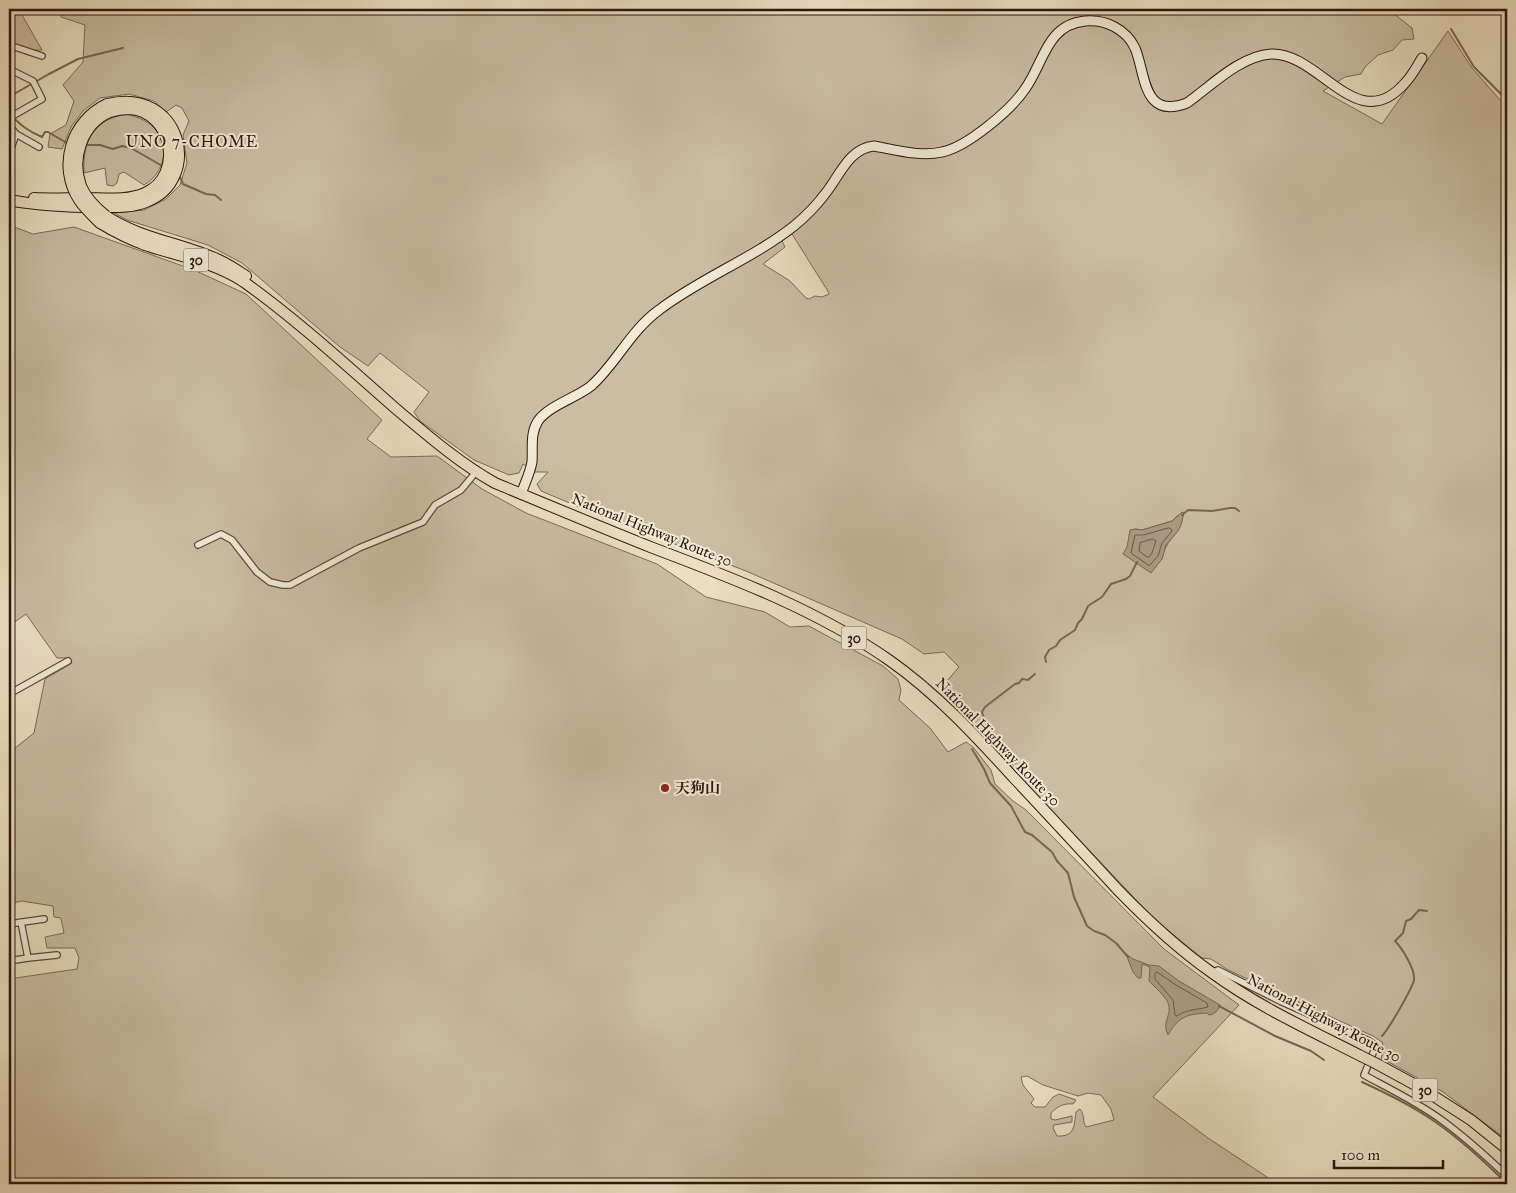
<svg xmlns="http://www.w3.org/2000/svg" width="1516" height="1193" font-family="'IM FELL Great Primer','Noto Serif JP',serif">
  <rect width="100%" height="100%" fill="#eadfc1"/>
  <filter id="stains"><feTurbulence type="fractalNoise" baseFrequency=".004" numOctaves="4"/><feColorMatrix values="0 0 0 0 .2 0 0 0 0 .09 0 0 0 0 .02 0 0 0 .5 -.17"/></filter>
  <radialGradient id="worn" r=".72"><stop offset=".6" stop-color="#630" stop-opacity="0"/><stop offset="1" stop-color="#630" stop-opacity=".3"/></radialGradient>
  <path fill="#cabda2" stroke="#7c6a58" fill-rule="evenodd" d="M9,9H26L22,15L42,50H29L9,41Z
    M60,9H1388L1412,28L1414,39L1402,40L1393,50L1378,55L1365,67L1361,74L1345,77L1323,91L1382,124L1448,31L1472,68L1507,108V1140L1443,1092L1381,1058L1384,1050L1382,1042L1373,1036L1228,970L1211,959L1202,958L1154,919L954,706L946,682L959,667L944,652L924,654L902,639L746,571L596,514L541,491L537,484L548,472H535L523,464L519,473L509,475L474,460L420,421L414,412L429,392L380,353L368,366L340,347L242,263L208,245L127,220L114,213L144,210L166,199L180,185L187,163L183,135L189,121L182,108L176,105L166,112L154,101L129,94L100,98L83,111L71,127L62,149L48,147L50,134L66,125L74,101L63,85L83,62L85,25L61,17ZM792,234L829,293V294L822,297L815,296L809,299L806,298L790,281L763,264L785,247L782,241ZM1178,515L1182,518C1181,531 1171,536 1166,547C1164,550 1163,555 1162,559L1124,554L1135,529L1142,530L1172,521Z
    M127,114C138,117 150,122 157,131C171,149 162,175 144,185L124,172L119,174L117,183L113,186L107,185L105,168L84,173C82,141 94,119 127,114Z
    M9,225L33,234L74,227L194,270L246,294L382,420L367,439L391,457L437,456L482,489L526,513L657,564L706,597L765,612L790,627L809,626L883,666L898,679L901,690L899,700L930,728L948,752L966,742L973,747L991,770L995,784L1013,801L1026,810L1164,949L1239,1005L1153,1097L1208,1138L1264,1175L1276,1184H9V979L77,969L79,958L75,948H47L45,937L64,933L61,918L54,917L53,906L22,901L9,904V753L34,733L45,679L72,663L68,658H57L26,614L9,626ZM1027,1076L1043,1085L1078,1096L1088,1093L1101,1095L1111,1109L1114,1120L1086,1127C1082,1121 1085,1115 1080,1109L1076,1112C1074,1126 1075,1137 1057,1136L1053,1128L1054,1125L1072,1122V1116L1055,1120L1051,1119V1113C1058,1106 1064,1103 1073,1104L1076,1100L1059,1094L1053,1097L1045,1107H1035L1031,1103L1034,1099L1023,1085L1021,1077Z"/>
  <path fill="#aa9b84" stroke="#786654" d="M1182,512L1184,513L1181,525L1178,531L1166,545L1162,559L1151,573L1123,554L1127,547L1130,530L1135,529L1142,530L1172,521Z
    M1126,954L1133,959L1149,965L1159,966L1179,981L1220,1005C1218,1011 1215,1014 1209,1015L1207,1013C1187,1014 1178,1017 1168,1035C1161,1021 1173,1015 1168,1003C1166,997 1154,986 1149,981L1150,967L1142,964L1141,978H1138L1133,972Z"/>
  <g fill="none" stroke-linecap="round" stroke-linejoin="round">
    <path stroke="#6c5848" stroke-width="1" d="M1169,528L1171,529L1172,531L1162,543L1158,556L1150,565H1148L1131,553L1135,535H1143Z
      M1153,539L1156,541L1152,553L1149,557H1147L1139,551L1140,543Z
      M1157,972L1176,985L1207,1003L1208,1007C1197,1010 1187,1009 1177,1016L1175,1015L1173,1000L1155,979V974Z"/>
    <path stroke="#786654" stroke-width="2" d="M1451,29L1474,67L1507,100
      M9,95L14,94L49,74L78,59L123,48
      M9,113C20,125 28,131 42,137L45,132H48L67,143
      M84,145H100L113,149L122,146L131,148L164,167
      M179,175L183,184L206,194L215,195L221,200
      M1182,515L1188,510L1212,511L1230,508H1235L1239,511
      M1046,662L1045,657L1049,650L1056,646L1060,640L1075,630L1078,623L1082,619L1088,606L1102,597L1111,584L1126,579L1130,576L1137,562
      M985,737L988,732L982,712L985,707L1015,684L1019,683L1022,679L1028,680L1035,674
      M972,749L984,769L990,783L1011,806L1025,832L1032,835L1052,852L1057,861L1068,873L1074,897L1087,926L1094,931L1105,935L1116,943L1128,957
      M1219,1006L1275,1036L1311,1051L1324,1060
      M1382,1036C1388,1030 1414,986 1414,979C1415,969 1402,948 1395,941L1403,933L1406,921L1411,919L1419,910L1427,911
      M1362,1082C1386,1093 1411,1105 1434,1121C1460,1139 1484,1161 1507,1184"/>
    <defs>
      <path id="street" d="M9,45L42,56
        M9,69L33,81L42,99L9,118
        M9,125L16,134L39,147
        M9,154L16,134
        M198,545L221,534L232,540L257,572L270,582L283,585H290L359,548L423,522L435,505L461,490L476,472
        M9,694L68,661
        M9,924L44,919
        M28,958L57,955
        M9,961L28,958L21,922
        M1211,973L1218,970L1280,1001L1369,1041L1375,1045V1048L1364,1075C1390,1089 1419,1103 1443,1121C1466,1138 1487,1157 1507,1176"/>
      <path id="secondary" d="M521,494C525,483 530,473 532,462C533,448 530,433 538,421C548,406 576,398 591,386C616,364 630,331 659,310C701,278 752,259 794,226C805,217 816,206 825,194C839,177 849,148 874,146C896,150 920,157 942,152C967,147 1011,110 1025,89C1044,63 1046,25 1085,21C1105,19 1126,29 1135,48C1146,74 1142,120 1187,103C1211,86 1240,56 1271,54C1320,52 1357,138 1405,83C1412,76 1417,66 1422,58"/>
      <path id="highway" d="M34,198C51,199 68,198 84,198C104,198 127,201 145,193C185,175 172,111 129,109C122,109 116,110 110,112
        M9,200C39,206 69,207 100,207C115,207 131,208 146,202C204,180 182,86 107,104
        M106,216C141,239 182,243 219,260C228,264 237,270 246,276
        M100,223C115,232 129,239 145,245C178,256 214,262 244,282C297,320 346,365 395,408C427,435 458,462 495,483C548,505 600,527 653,548C735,579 817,610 889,660C936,693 975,735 1013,777C1048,814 1082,851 1117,889C1146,919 1177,948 1211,972C1257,1006 1310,1030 1361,1056
        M1377,1064L1421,1088L1471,1120L1507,1149"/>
    </defs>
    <use href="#street" stroke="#5d483a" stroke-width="8"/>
    <use href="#secondary" stroke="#2e160d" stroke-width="11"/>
    <use href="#highway" stroke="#2e160d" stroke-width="12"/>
    <use href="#street" stroke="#f1ead7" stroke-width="5.5"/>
    <use href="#secondary" stroke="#f1ead7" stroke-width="9"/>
    <use href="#highway" stroke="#eadfc1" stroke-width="10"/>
    <defs>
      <path id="highway-bridge" d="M106,216C96,208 86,198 81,186C71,158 82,124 110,112
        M100,223C93,216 85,209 79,200C57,166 71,121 107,104
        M1361,1056L1377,1064"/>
    </defs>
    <use href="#highway-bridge" stroke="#2e160d" stroke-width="12" stroke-linecap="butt"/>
    <use href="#highway-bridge" stroke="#eadfc1" stroke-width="10"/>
  </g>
  <circle fill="#8f2418" stroke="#f1ead7" stroke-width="2" cx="665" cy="788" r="5"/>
  <g text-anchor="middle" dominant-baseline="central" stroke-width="4" stroke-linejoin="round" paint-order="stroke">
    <g fill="#f1ead7" stroke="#68564a" stroke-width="1">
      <rect x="183.5" y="248.5" width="25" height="23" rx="4"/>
      <rect x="841.5" y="626.5" width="25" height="23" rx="4"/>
      <rect x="1412.5" y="1078.5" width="25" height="23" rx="4"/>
    </g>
    <g font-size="14" font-weight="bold" fill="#2e160d">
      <text x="196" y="260">30</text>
      <text x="854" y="638">30</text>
      <text x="1425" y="1090">30</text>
    </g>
    <g font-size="15" fill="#2e160d" stroke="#f1ead7">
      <text transform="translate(652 530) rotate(22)">National Highway Route 30</text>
      <text transform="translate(998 742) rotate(46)">National Highway Route 30</text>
      <text transform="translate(1324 1018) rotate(28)">National Highway Route 30</text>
    </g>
    <g font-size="15" font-weight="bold" fill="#2e160d" stroke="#f1ead7" text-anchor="start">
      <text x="675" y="788">天狗山</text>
    </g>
    <g font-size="16" letter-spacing="1" fill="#2e160d" stroke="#f1ead7">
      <text x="192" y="141">UNO 7-CHOME</text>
    </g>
  </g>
  <rect width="1516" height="1193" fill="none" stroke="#eadfc1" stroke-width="30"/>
  <rect x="10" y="10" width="1496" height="1173" fill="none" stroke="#2e160d" stroke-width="2.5"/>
  <rect x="15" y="15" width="1486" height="1163" fill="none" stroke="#2e160d"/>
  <path d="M1334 1160v8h109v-8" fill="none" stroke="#2e160d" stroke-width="2.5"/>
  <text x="1341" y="1160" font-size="15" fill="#2e160d" stroke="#f1ead7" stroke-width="4" paint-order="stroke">100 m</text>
  <rect width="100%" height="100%" filter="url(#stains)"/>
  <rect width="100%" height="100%" fill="url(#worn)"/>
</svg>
